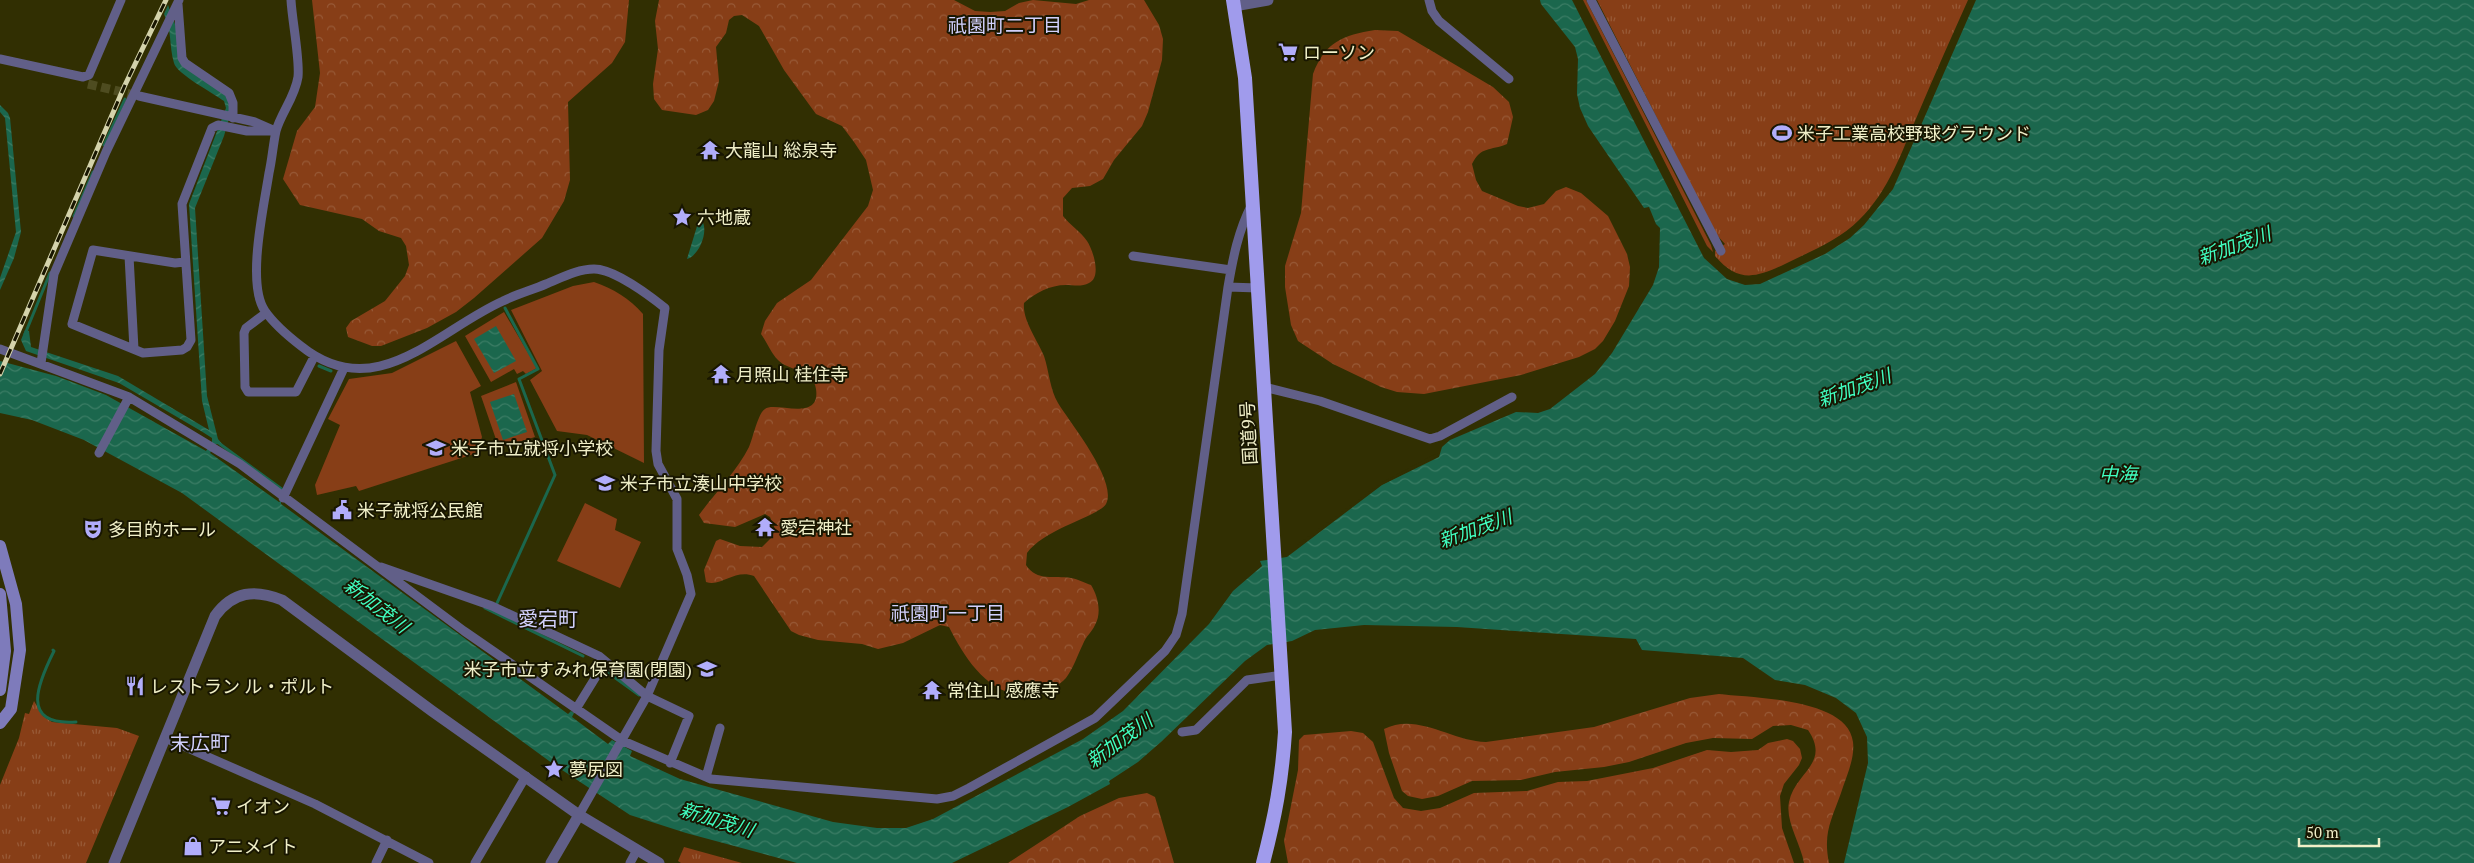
<svg xmlns="http://www.w3.org/2000/svg" width="2474" height="863" font-family="'PT Serif','Noto Sans JP',serif">
  <defs>
    <pattern id="forest-crowns" width="20" height="18" patternUnits="userSpaceOnUse" patternTransform="scale(1.25)"><rect width="20" height="18" fill="#873e17"/><path d="M2 6a3 3 0 1 1 6 0M12 15a3 3 0 1 1 6 0" fill="none" stroke="#985a37"/></pattern>
    <pattern id="park-tufts" width="24" height="20" patternUnits="userSpaceOnUse" patternTransform="scale(1.25)"><rect width="24" height="20" fill="#873e17"/><path d="M3 7l-1-3M5 7V3M7 7l1-3M15 17l-1-3M17 17v-4M19 17l1-3" fill="none" stroke="#985a37"/></pattern>
    <pattern id="water-waves" width="16" height="10" patternUnits="userSpaceOnUse" patternTransform="scale(1.25)"><rect width="16" height="10" fill="#1b674d"/><path d="M0 5q4-4 8 0t8 0" fill="none" stroke="#3c7d65"/></pattern>
  </defs>
  <rect width="100%" height="100%" fill="#312f02"/>
  <path fill="#873e17" d="M1583,0H1586L1711,245L1713,252L1707,246Z
    M594,282C614,289 629,298 643,314L644,463L587,435L557,431L530,380L542,371L511,310L573,286Z
    M504,312L537,368L526,374L523,371L517,374L514,369L491,382L465,336Z
    M456,341L481,386L470,392L482,437L477,453L359,491L356,486L317,495L315,485L340,425L328,419L349,379L392,373Z
    M516,382L535,437L499,448L481,396Z
    M585,503L617,519L615,530L641,542L620,588L557,561Z"/>
  <path fill="url(#forest-crowns)" d="M312,0H629L625,42L612,63L568,102L570,180L564,201L542,238L474,298L456,312L427,328L381,346H372L348,337L346,328L351,321L385,301L405,276L409,265L406,246L401,238L379,231L362,219L300,205L283,179L297,131L315,107L320,73Z
    M659,0H954L975,11L990,12L1005,11L1019,3L1033,0L1076,4L1089,0H1144L1159,25L1163,39L1162,60L1148,112L1142,126L1114,160L1103,179L1090,186L1072,188L1063,198V216C1070,225 1081,232 1087,241C1093,250 1102,277 1089,283C1082,287 1073,285 1066,285C1050,285 1035,293 1024,303C1022,320 1038,341 1044,356C1049,371 1050,390 1058,403C1070,423 1118,481 1106,504C1099,516 1044,529 1027,553L1026,565C1037,582 1054,575 1071,578C1078,579 1085,583 1091,585C1098,596 1102,613 1095,625C1092,632 1086,636 1083,644C1078,654 1073,669 1066,678C1059,686 1049,689 1040,692C995,706 966,661 949,627L940,625L903,643L878,649L862,644L818,640L799,635L791,631L754,576C734,569 722,587 706,582L704,570L716,541L720,539L740,546L762,547L772,537L775,529L770,517L765,514L735,527L704,523L699,515C715,493 737,471 749,447C753,438 758,413 765,409C775,401 821,423 816,389C814,370 789,371 778,360C771,353 767,342 761,334L765,321L777,303L811,280L868,206L873,190L866,160L854,142L842,126L816,114L784,70L759,26L742,15L734,16L729,20L726,33L716,47L719,81L714,101L708,110L696,115L662,110L654,99L653,84L658,49L655,21Z
    M1375,30L1398,31L1493,87L1509,102L1513,117L1507,144C1490,151 1481,146 1472,164L1476,180L1482,191L1518,206L1528,208L1544,204L1556,191L1566,187L1581,193L1608,216L1627,254L1630,267L1629,286L1615,321L1603,341L1595,349L1579,357L1521,375L1424,394L1397,392L1381,387L1333,364L1298,341L1291,325L1285,287V266L1301,213L1313,74C1325,42 1343,35 1375,30Z
    M1719,694C1752,698 1848,698 1853,742C1855,759 1846,777 1841,793C1831,821 1823,833 1829,863H1804C1801,844 1785,821 1789,802C1795,772 1831,764 1808,730L1791,725L1773,726L1752,739L1713,738L1686,743L1629,762L1604,767L1555,772L1521,780L1472,781L1438,796L1422,799L1408,796L1402,791L1389,753L1384,729C1417,712 1451,741 1486,742L1594,727L1690,698Z
    M1351,731L1363,733L1373,742L1394,798L1403,808L1421,811L1440,808L1474,793L1527,791L1558,782L1587,781L1653,768L1707,750L1731,752L1758,750L1768,743L1787,739L1793,741L1800,749L1802,758L1799,765L1784,784L1780,796L1782,828L1794,863H1288L1284,841L1298,770L1299,740L1304,735Z
    M1147,793L1155,797L1174,863H1008L1080,816L1119,798Z"/>
  <path fill="url(#park-tufts)" d="M1597,0H1968C1951,38 1934,76 1918,114C1902,151 1889,191 1859,220C1839,240 1811,251 1785,264C1756,278 1738,283 1715,256V251L1725,244L1716,234Z
    M34,701L43,716L52,722L117,728L139,736L86,863H0V785L19,738L25,713L29,714Z
    M684,847L742,863H681L678,861Z"/>
  <path fill="url(#water-waves)" d="M1540,0H1572L1704,258L1727,279L1745,285L1760,284L1825,254L1850,238L1864,225L1893,189L1976,0H2474V863H1844L1868,763L1867,737L1856,713L1836,698L1805,685L1775,680L1743,658L1642,650L1636,639L1457,627L1364,625L1315,630L1292,641L1267,645L1245,661L1162,741L1138,762L1109,781L1110,784L1068,807L952,863H797L686,833L630,815L556,766L182,493L84,440L32,420L0,413V361L56,376L106,395L206,451L212,442V438L201,431L119,383L26,351L21,340L25,330L29,331L31,347L118,376L209,430L202,401L189,204L226,108L224,101C213,93 177,74 174,63C169,46 172,30 164,14L168,5L176,27L180,60L228,97L231,111L224,136L195,208L207,396L218,439L223,445L216,444L210,453L279,502L281,501V504L568,714L571,711L574,713L572,717L608,744L612,740L632,751L630,756L680,779L833,822L877,828H906L933,819L1083,739L1123,711L1209,624L1233,591L1262,566L1260,561L1287,557L1382,485L1439,457L1442,447L1450,440L1516,412L1538,413L1550,409L1595,374L1612,353L1653,285L1659,267L1660,228L1656,224L1649,207L1644,208L1588,126L1580,108L1577,94L1578,59L1575,47L1541,4Z
    M0,105L8,113L10,118L21,232L14,258L0,290V278L16,232L5,118L0,112Z
    M702,221C709,231 699,256 687,259L698,223Z
    M496,326L516,361L494,373L474,339Z
    M514,394L527,432L503,440L490,402Z"/>
  <path fill="#312f02" d="M1437,453L1438,456L1381,485L1297,548V545L1381,483Z"/>
  <g fill="none" stroke-linecap="round" stroke-linejoin="round">
    <path stroke="#1b674d" stroke-width="3" d="M104,145L125,99
      M74,216L93,172
      M25,334L50,273
      M319,366L331,371
      M220,444L283,490
      M485,608L583,656
      M493,612L555,475L519,379L538,369L505,308
      M53,650L54,651C38,683 19,726 76,722
      M603,669L639,695"/>
    <path stroke="#4e4c20" stroke-width="9" stroke-dasharray="9 4.5" stroke-linecap="butt" d="M88,84L139,96"/>
    <path stroke="#615f88" stroke-width="9" d="M291,0C292,20 300,59 298,77C295,97 281,113 276,131C273,145 272,160 269,173C264,206 246,284 265,311C274,324 288,336 301,346C376,406 436,331 503,301C517,294 532,290 546,284C561,278 578,269 594,269C614,269 650,296 665,308L659,350L656,451L658,464L677,499V549L687,575L691,594L647,696L579,815
      M1429,0L1432,11L1439,21L1509,79
      M1591,0L1721,251
      M178,4L182,58L185,63L229,93L233,103V118
      M0,59L83,77L89,75L121,0
      M139,96L255,122L271,129
      M1252,204C1238,231 1233,258 1228,287L1258,288
      M129,256L134,349
      M1133,256L1231,270
      M185,262L175,263L93,250L72,324L143,353L182,350L187,347L191,340L182,204L212,128L218,125L247,131H276
      M266,313L246,328L244,333L245,387L248,392H296L314,357
      M0,349L129,397L240,464L464,631L623,741L711,779L937,799L953,796L969,788L1095,718L1165,651L1176,635L1182,614L1228,287
      M41,363L54,274L106,152L179,0
      M1264,387L1320,401L1430,439L1440,436L1512,397
      M99,453L129,397
      M283,498L344,368
      M381,567L492,606L599,656L647,696L689,716L670,763
      M576,709L605,662
      M1182,732L1196,730L1247,680L1282,675
      M165,738L315,804L429,863
      M706,777L720,728
      M376,863L387,840
      M475,863L526,776
      M630,863L637,850"/>
    <path stroke="#615f88" stroke-width="11" d="M1234,6L1268,0
      M114,863L215,616C233,591 255,589 282,600L432,711L579,815L659,863
      M551,863L579,815"/>
    <path stroke="#7e7bbb" stroke-width="12" d="M0,546L16,604L20,650L11,709L0,723
      M0,594L5,651L0,690"/>
    <path stroke="#a09bec" stroke-width="14" d="M1233,0L1245,78L1285,732C1282,780 1275,817 1263,863"/>
    <defs>
      <path id="rail" d="M0,374L125,85L166,0"/>
    </defs>
    <use href="#rail" stroke="#d4d3ab" stroke-width="5"/>
    <use href="#rail" stroke="#181601" stroke-width="3" stroke-dasharray="9" stroke-linecap="butt"/>
  </g>
  <defs>
    <symbol id="supermarket-bare" viewBox="-9 -9 18 18"><path d="M-6-5.5h2.5l.6 2H6L4.5 2H-2.5L-4.4-4H-6ZM-1.5 3.2a1.3 1.3 0 1 0 .1 0ZM3 3.2a1.3 1.3 0 1 0 .1 0Z" fill="#b1adfa" stroke="#181601" stroke-width="2.5" paint-order="stroke"/></symbol>
    <symbol id="stadium-bare" viewBox="-9 -9 18 18"><path d="M0-5a6.5 5 0 1 0 0 10a6.5 5 0 1 0 0-10ZM-3.5-1.8h7v3.6h-7Z" fill="#b1adfa" stroke="#181601" stroke-width="2.5" paint-order="stroke"/></symbol>
    <symbol id="temple-bare" viewBox="-9 -9 18 18"><path d="M0-6L5-2H3V0L6.5 2.5H4V6H1.5V3h-3V6H-4V2.5H-6.5L-3 0V-2H-5Z" fill="#b1adfa" stroke="#181601" stroke-width="2.5" paint-order="stroke"/></symbol>
    <symbol id="sight-bare" viewBox="-9 -9 18 18"><path d="M0-6L1.8-2.2L6-1.7L2.9 1.2L3.7 5.4L0 3.3L-3.7 5.4L-2.9 1.2L-6-1.7L-1.8-2.2Z" fill="#b1adfa" stroke="#181601" stroke-width="2.5" paint-order="stroke"/></symbol>
    <symbol id="school-bare" viewBox="-9 -9 18 18"><path d="M0-5L7-2L0 1L-7-2ZM-4 1L0 2.5L4 1V4Q0 6-4 4Z" fill="#b1adfa" stroke="#181601" stroke-width="2.5" paint-order="stroke"/></symbol>
    <symbol id="civic-bare" viewBox="-9 -9 18 18"><path d="M-.6-6.5H3V-4.5H.6V-3L4-1V1h2V6H-6V1h2V-1L-.6-3ZM-1.2 2.5V6h2.4V2.5Z" fill="#b1adfa" stroke="#181601" stroke-width="2.5" paint-order="stroke"/></symbol>
    <symbol id="theatre-bare" viewBox="-9 -9 18 18"><path d="M-5-5.5Q0-4 5-5.5V0Q5 5 0 6Q-5 5-5 0ZM-3.3-2.5H-1v1.5H-3.3ZM1-2.5H3.3v1.5H1ZM-2.8 1Q0 5.5 2.8 1Z" fill="#b1adfa" stroke="#181601" stroke-width="2.5" paint-order="stroke"/></symbol>
    <symbol id="restaurant-bare" viewBox="-9 -9 18 18"><path d="M-5-6h1v4h1v-4h1v4h1v-4h1v5L-1.5 .5V6h-2V.5L-5-1ZM5-6V6H3V1.5H1.5Q1.5-4 5-6Z" fill="#b1adfa" stroke="#181601" stroke-width="2.5" paint-order="stroke"/></symbol>
    <symbol id="shop-bare" viewBox="-9 -9 18 18"><path d="M-5-2.5h2.3a2.7 3.5 0 0 1 5.4 0H5L5.5 6h-11ZM-1.5-2.5h3a1.5 2.3 0 0 0-3 0Z" fill="#b1adfa" stroke="#181601" stroke-width="2.5" paint-order="stroke"/></symbol>
  </defs>
  <g fill-rule="evenodd">
    <use href="#supermarket-bare" x="1274" y="38" width="28" height="28"/>
    <use href="#stadium-bare" x="1768" y="119" width="28" height="28"/>
    <use href="#temple-bare" x="696" y="136" width="28" height="28"/>
    <use href="#sight-bare" x="668" y="203" width="28" height="28"/>
    <use href="#temple-bare" x="707" y="360" width="28" height="28"/>
    <use href="#school-bare" x="422" y="434" width="28" height="28"/>
    <use href="#school-bare" x="591" y="469" width="28" height="28"/>
    <use href="#civic-bare" x="328" y="496" width="28" height="28"/>
    <use href="#temple-bare" x="751" y="513" width="28" height="28"/>
    <use href="#theatre-bare" x="79" y="515" width="28" height="28"/>
    <use href="#school-bare" x="693" y="655" width="28" height="28"/>
    <use href="#restaurant-bare" x="121" y="672" width="28" height="28"/>
    <use href="#temple-bare" x="918" y="676" width="28" height="28"/>
    <use href="#sight-bare" x="540" y="755" width="28" height="28"/>
    <use href="#supermarket-bare" x="207" y="792" width="28" height="28"/>
    <use href="#shop-bare" x="179" y="832" width="28" height="28"/>
  </g>
  <g text-anchor="middle" dominant-baseline="central" stroke-width="4" stroke-linejoin="round" paint-order="stroke">
    <g font-size="18" fill="#f0efc8" stroke="#181601" text-anchor="start">
      <text x="1303" y="52">ローソン</text>
      <text x="1797" y="133">米子工業高校野球グラウンド</text>
      <text x="725" y="150">大龍山 総泉寺</text>
      <text x="697" y="217">六地蔵</text>
      <text x="736" y="374">月照山 桂住寺</text>
      <text x="451" y="448">米子市立就将小学校</text>
      <text x="620" y="483">米子市立湊山中学校</text>
      <text x="357" y="510">米子就将公民館</text>
      <text x="780" y="527">愛宕神社</text>
      <text x="108" y="529">多目的ホール</text>
      <text x="692" y="669" text-anchor="end">米子市立すみれ保育園(閉園)</text>
      <text x="150" y="686">レストラン ル・ポルト</text>
      <text x="947" y="690">常住山 感應寺</text>
      <text x="569" y="769">夢尻図</text>
      <text x="236" y="806">イオン</text>
      <text x="208" y="846">アニメイト</text>
    </g>
    <g font-size="18" fill="#f0efc8" stroke="#181601">
      <text transform="translate(1248 433) rotate(-93)">国道9号</text>
    </g>
    <g font-size="19" fill="#d1d0fc" stroke="#181601">
      <text x="1005" y="24">祇園町二丁目</text>
      <text x="948" y="612">祇園町一丁目</text>
    </g>
    <g font-size="19" font-style="italic" fill="#40fec0" stroke="#181601">
      <text transform="translate(2234 245) rotate(-20)">新加茂川</text>
      <text transform="translate(1854 387) rotate(-20)">新加茂川</text>
      <text x="2118" y="473">中海</text>
      <text transform="translate(1475 528) rotate(-20)">新加茂川</text>
      <text transform="translate(377 605) rotate(38)">新加茂川</text>
      <text transform="translate(1119 740) rotate(-36)">新加茂川</text>
      <text transform="translate(717 819) rotate(17)">新加茂川</text>
    </g>
    <g font-size="20" fill="#d1d0fc" stroke="#181601">
      <text x="548" y="618">愛宕町</text>
      <text x="200" y="742">末広町</text>
    </g>
  </g>
  <path d="M2299 838v8h80v-8" fill="none" stroke="#f0efc8" stroke-width="2.5"/>
  <text x="2306" y="838" font-size="15" fill="#f0efc8" stroke="#181601" stroke-width="4" paint-order="stroke">50 m</text>
</svg>
